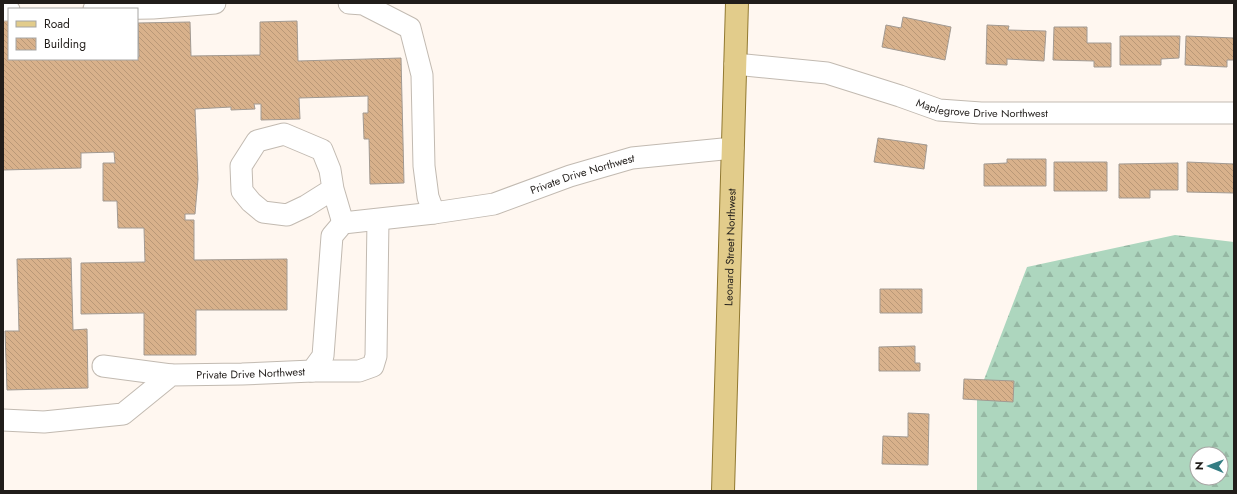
<svg xmlns="http://www.w3.org/2000/svg" width="1237" height="494" font-family="Jost,sans-serif">
  <defs>
    <pattern id="forest-firs" width="22" height="20" patternUnits="userSpaceOnUse"><rect width="22" height="20" fill="#add6be"/><path d="M5 1l3.5 6h-7zM16 11l3.5 6h-7z" fill="#95b7a3"/></pattern>
    <pattern id="building-back-hatch" width="6" height="6" patternUnits="userSpaceOnUse"><rect width="6" height="6" fill="#d8b18b"/><path d="M-1 5l2 2M0 0l6 6M5-1l2 2" fill="none" stroke="#b99877"/></pattern>
  </defs>
  <rect width="100%" height="100%" fill="#fff7f0"/>
  <path fill="url(#forest-firs)" fill-rule="evenodd" d="M1175,235L1234,242V491H977V398L1027,267ZM1197,454H1221V478H1197Z"/>
  <path fill="url(#building-back-hatch)" stroke="#a29a92" d="M3,11H9V59H137V57H139L138,23L190,22L191,56L260,55V22L297,21L298,61L401,58L404,183L370,184L369,139H364L363,113H368V96L299,98L300,119L261,120V104H254L255,109L231,110V107L195,109L198,179L195,214H185V220H194V260L287,259V310H196V355H144V313L81,314V263L145,262L144,228H118L117,201H103V163H115L114,152L81,153V168L3,170Z
    M903,17L951,27L945,60L882,47L886,25L901,28Z
    M987,25L1009,26L1008,30L1046,31L1044,61L1007,59V65L986,64Z
    M1054,27H1087V43H1111V67H1094V61L1053,60Z
    M1120,36H1180L1179,58L1161,59V65H1120Z
    M1186,36L1234,38V60H1227V67L1185,65Z
    M878,138L927,145L924,169L874,162Z
    M1007,159H1046V186H984V164L1007,163Z
    M1054,162H1107V191H1054Z
    M1187,162L1234,164V193L1187,192Z
    M1178,163V190H1150V198H1119V164Z
    M71,258L73,330L87,329L88,388L7,390L5,331H19L17,259Z
    M880,289H922V313H880Z
    M915,346V363H920V371H879V347Z
    M964,379L1014,381L1013,402L963,399Z
    M908,413L929,414L928,465L882,464L883,436L908,437Z"/>
  <g fill="none" stroke-linecap="round" stroke-linejoin="round">
    <defs>
      <g id="minor">
        <path d="M349,3L363,4L410,28L422,75L424,166L428,197L434,213"/>
        <path d="M94,9L153,8L215,3"/>
        <path d="M3,10H9"/>
        <path id="s1" d="M735,64L827,73L900,96L939,110L981,113H1234"/>
        <path d="M333,189L330,170L322,150L284,134L257,141L241,166L242,191L251,202L263,212L287,215L306,206L333,189L343,223"/>
        <path d="M103,366L171,375"/>
        <path d="M312,371H359L373,366L376,356L378,220"/>
        <path id="s2" d="M3,420L44,422L123,414L171,375L242,374L312,371L323,356L332,236L343,223L434,213L494,204L570,176L632,158L733,148"/>
      </g>
      <g id="major">
        <path id="s3" d="M723,491L737,3"/>
      </g>
    </defs>
    <use href="#minor" stroke="#c2bab1" stroke-width="23"/>
    <use href="#major" stroke="#917931" stroke-width="24"/>
    <use href="#minor" stroke="#fff" stroke-width="21"/>
    <use href="#major" stroke="#e2cc8b" stroke-width="22"/>
  </g>
  <g text-anchor="middle" dominant-baseline="central" stroke-width="4" stroke-linejoin="round" paint-order="stroke">
    <g font-size="11" fill="#211d1a" stroke="#fff">
      <text stroke="none"><textPath href="#s1" startOffset="253">Maplegrove Drive Northwest</textPath></text>
      <text stroke="none"><textPath href="#s2" startOffset="725">Private Drive Northwest</textPath></text>
      <text stroke="none"><textPath href="#s3" startOffset="244">Leonard Street Northwest</textPath></text>
      <text stroke="none"><textPath href="#s2" startOffset="262">Private Drive Northwest</textPath></text>
    </g>
  </g>
  <rect width="1237" height="494" fill="none" stroke="#211d1a" stroke-width="8"/>
  <rect x="8" y="8" width="130" height="52" fill="#ffffff" stroke="#a6a5a3"/>
  <rect x="16" y="21" width="20" height="6" fill="#e2cc8b" stroke="#a6a5a3"/>
  <text x="44" y="28" font-size="12" fill="#211d1a">Road</text>
  <rect x="16" y="38" width="20" height="12" fill="url(#building-back-hatch)" stroke="#a6a5a3"/>
  <text x="44" y="48" font-size="12" fill="#211d1a">Building</text>
  <g transform="translate(1209 466) rotate(271)"><circle r="19" fill="#ffffff" stroke="#a6a5a3"/>
  <path d="M0-3L7 15L0 10L-7 15Z" fill="#347d83"/>
  <text y="-6" font-size="11" font-weight="bold" text-anchor="middle" fill="#211d1a">N</text>
  </g>
</svg>
